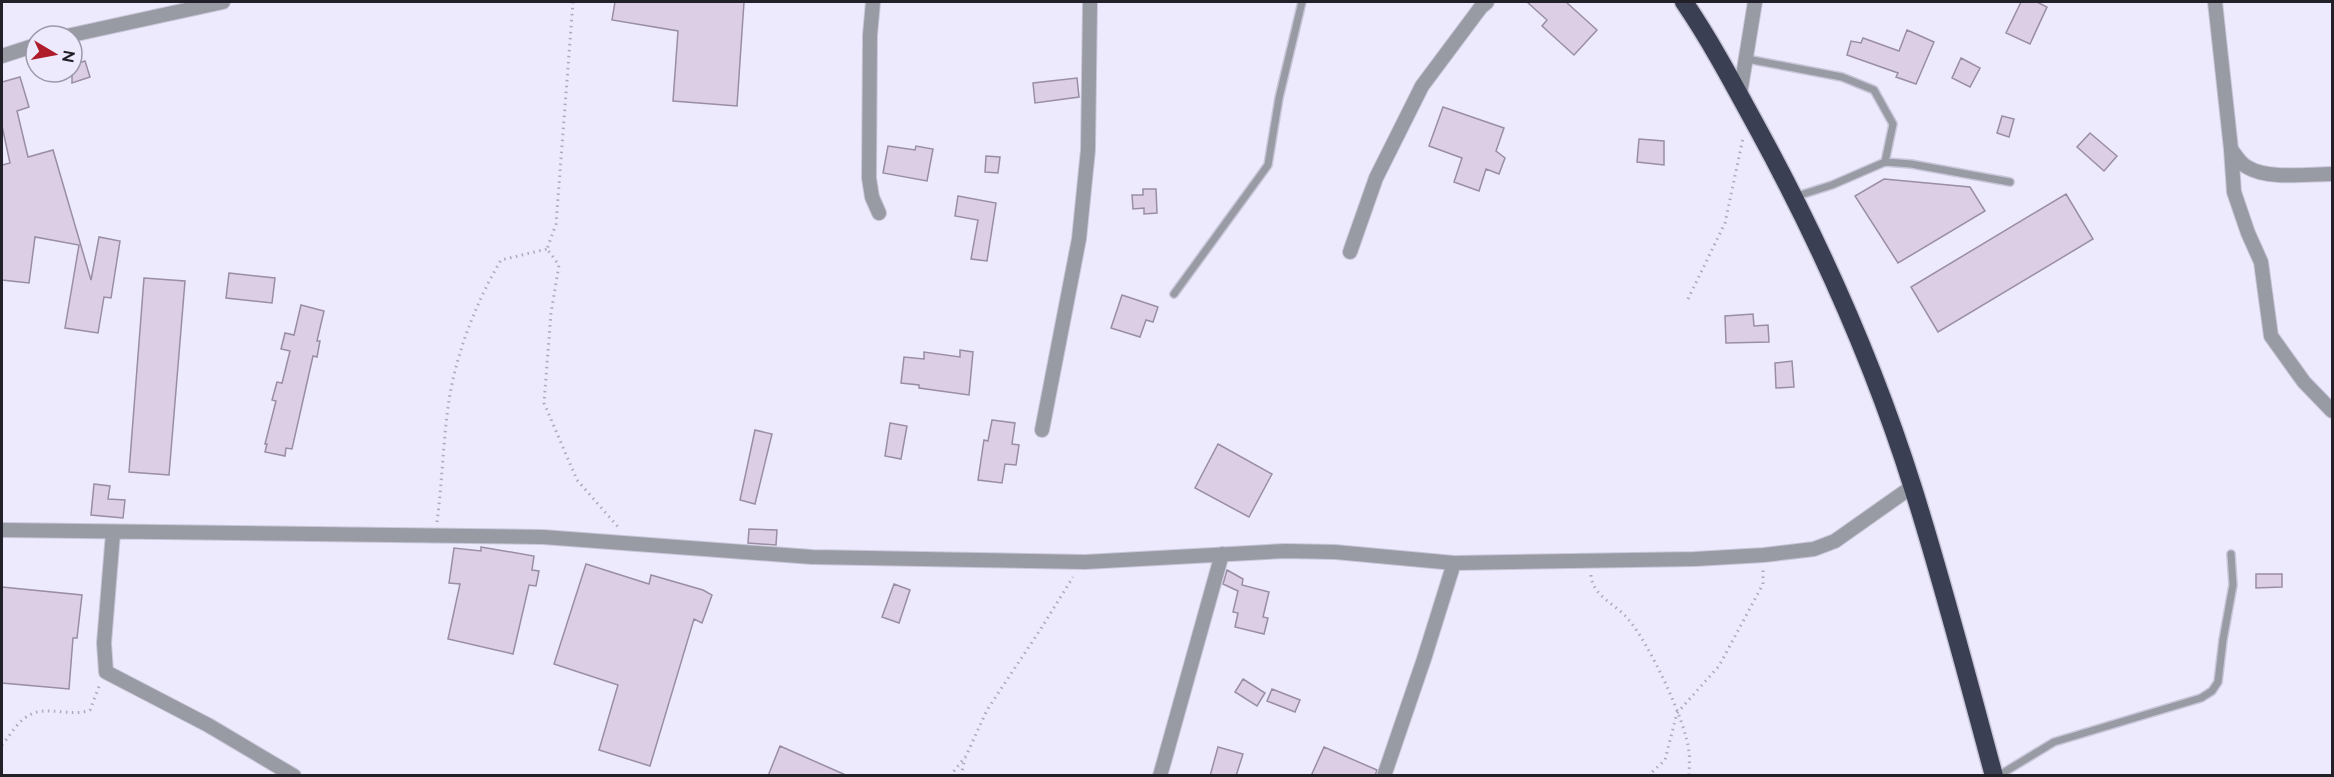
<svg xmlns="http://www.w3.org/2000/svg" width="2334" height="777" font-family="Raleway,sans-serif">
  <rect width="100%" height="100%" fill="#edeafe"/>
  <path fill="#dbcee5" stroke="#9a8ea3" stroke-width="1.5" d="M615,2H744L737,106L673,101L678,31L612,20Z
    M1527,2H1566L1597,30L1574,55L1542,26L1547,20Z
    M2021,2H2037L2047,7L2030,44L2006,33Z
    M1907,30L1934,42L1916,84L1896,77L1898,73L1847,55L1851,41L1861,43L1863,38L1899,51Z
    M1961,58L1980,68L1970,87L1952,78Z
    M85,61L90,77L72,83V65Z
    M20,77L29,107L17,111L28,157L53,150L91,280L99,237L120,241L111,298L104,297L98,333L65,328L79,245L35,237L29,283L2,280V165L10,163L2,126V82Z
    M1077,78L1079,97L1035,103L1033,83Z
    M1443,107L1504,128L1496,151L1505,158L1499,174L1486,169L1479,191L1454,182L1462,158L1429,146Z
    M2002,116L2014,119L2009,137L1997,133Z
    M2090,133L2117,156L2104,171L2077,147Z
    M1639,139L1664,141V165L1637,162Z
    M888,146L915,150L916,146L933,149L927,181L883,173Z
    M986,156L1000,157L998,173L985,172Z
    M1884,179L1970,187L1985,211L1898,263L1855,196Z
    M1143,189H1156L1157,213L1144,214V208L1133,209L1132,195H1143Z
    M2066,194L2093,239L1938,332L1911,287Z
    M958,196L996,203L987,261L971,259L978,220L955,216Z
    M229,273L275,278L272,303L226,298Z
    M144,278L185,281L169,475L129,472Z
    M1122,295L1158,307L1153,322L1146,320L1140,337L1111,328Z
    M301,305L324,311L317,341H320L317,357L313,356L292,449L286,448L285,456L265,452L267,444H265L276,401L272,400L277,382L282,383L290,351L281,349L285,333L294,335Z
    M1753,314L1754,326L1768,325L1769,342L1726,343L1725,316Z
    M960,350L973,352L969,395L919,388V385L901,383L904,357L924,359V352L960,357Z
    M1792,361L1794,387L1776,388L1775,363Z
    M992,420L1015,423L1012,444L1019,445L1016,465L1005,464L1002,483L978,480L984,440L988,441Z
    M890,423L907,426L901,459L885,456Z
    M755,430L772,434L755,504L740,500Z
    M1218,444L1272,474L1249,517L1195,488Z
    M94,484L110,486L108,499L125,500L123,518L91,515Z
    M749,529L777,530L776,545L748,543Z
    M481,547L534,556L532,570L539,571L536,586L529,585L513,654L448,639L460,584L449,583L454,548L481,551Z
    M586,564L649,584L651,575L703,590L712,595L702,623L694,619L650,766L599,750L618,685L554,664Z
    M1227,570L1243,579L1242,585L1269,592L1263,617L1268,618L1264,634L1235,627L1238,613L1233,612L1238,591L1223,584Z
    M2256,574H2282V587L2256,588Z
    M894,584L910,590L899,623L882,617Z
    M2,587L82,595L77,638H73L69,689L2,683Z
    M1243,679L1265,693L1257,706L1235,692Z
    M1272,689L1300,700L1295,712L1267,701Z
    M780,746L848,776H768Z
    M1218,747L1243,754L1236,776H1210Z
    M1324,747L1377,770L1375,776H1311Z"/>
  <g fill="none" stroke-linecap="round" stroke-linejoin="round">
    <defs>
      <path id="lane" d="M1747,59L1842,77L1874,90L1893,124L1885,162
        M1794,197L1832,185L1885,162L1911,164L2010,182
        M1174,294L1268,165L1279,98L1302,2
        M1998,776L2054,742L2201,698L2212,691L2218,682L2223,640L2233,585L2231,554"/>
      <path id="street" d="M873,2L870,35L869,178L872,197L879,213
        M2215,2L2231,149C2236,156 2240,163 2247,167C2268,180 2308,174 2332,174
        M67,36L223,2
        M2,56L36,45
        M1740,94L1755,2
        M2231,149L2234,192L2248,233L2261,262L2271,336L2304,382L2332,411
        M1350,252L1376,178L1422,86L1481,7L1487,2
        M1042,430L1079,239L1088,150L1090,2
        M2,530L543,537L812,557L1085,562L1285,551L1335,552L1454,563L1695,559L1764,555L1814,549L1835,541L1913,486
        M113,533L104,643L106,672L208,725L294,776
        M1160,776L1222,554
        M1384,776L1424,659L1454,563"/>
      <path id="highway" d="M1684,2C1712,43 1735,87 1759,131C1821,245 1874,364 1913,488C1943,583 1968,680 1994,776"/>
    </defs>
    <use href="#lane" stroke="#c8c6d8" stroke-width="10"/>
    <use href="#street" stroke="#c8c6d8" stroke-width="16"/>
    <use href="#highway" stroke="#c8c6d8" stroke-width="21"/>
    <path stroke="#adaabb" stroke-width="3" stroke-dasharray="1.5 4.5" stroke-linecap="butt" d="M573,2L556,224L547,249L559,265L551,313L544,403L577,480L619,528
      M1688,299L1725,223L1743,138
      M437,522C442,484 443,445 448,407C455,356 475,304 501,260L547,249
      M1591,575C1592,596 1616,604 1628,619C1649,643 1686,721 1689,752C1690,760 1689,768 1689,776
      M2,745C10,736 17,722 28,716C45,704 71,718 90,710L100,684
      M950,776L966,756L987,710L1042,627L1073,577
      M961,776L965,758
      M1648,776L1665,760L1677,713L1719,666L1763,584V570"/>
    <use href="#lane" stroke="#989aa4" stroke-width="7"/>
    <use href="#street" stroke="#989aa4" stroke-width="14"/>
    <use href="#highway" stroke="#3b3f53" stroke-width="18"/>
  </g>
  <rect width="2334" height="777" fill="none" stroke="#222029" stroke-width="6"/>
  <g transform="translate(54 54) rotate(100)"><circle r="28" fill="#edeafe" stroke="#9c99a9" stroke-width="1.5"/>
  <path d="M0-4.5L10 22L0 15L-10 22Z" fill="#af1d2b"/>
  <text y="-9" font-size="16" font-weight="bold" text-anchor="middle" fill="#222029">N</text>
  </g>
</svg>
